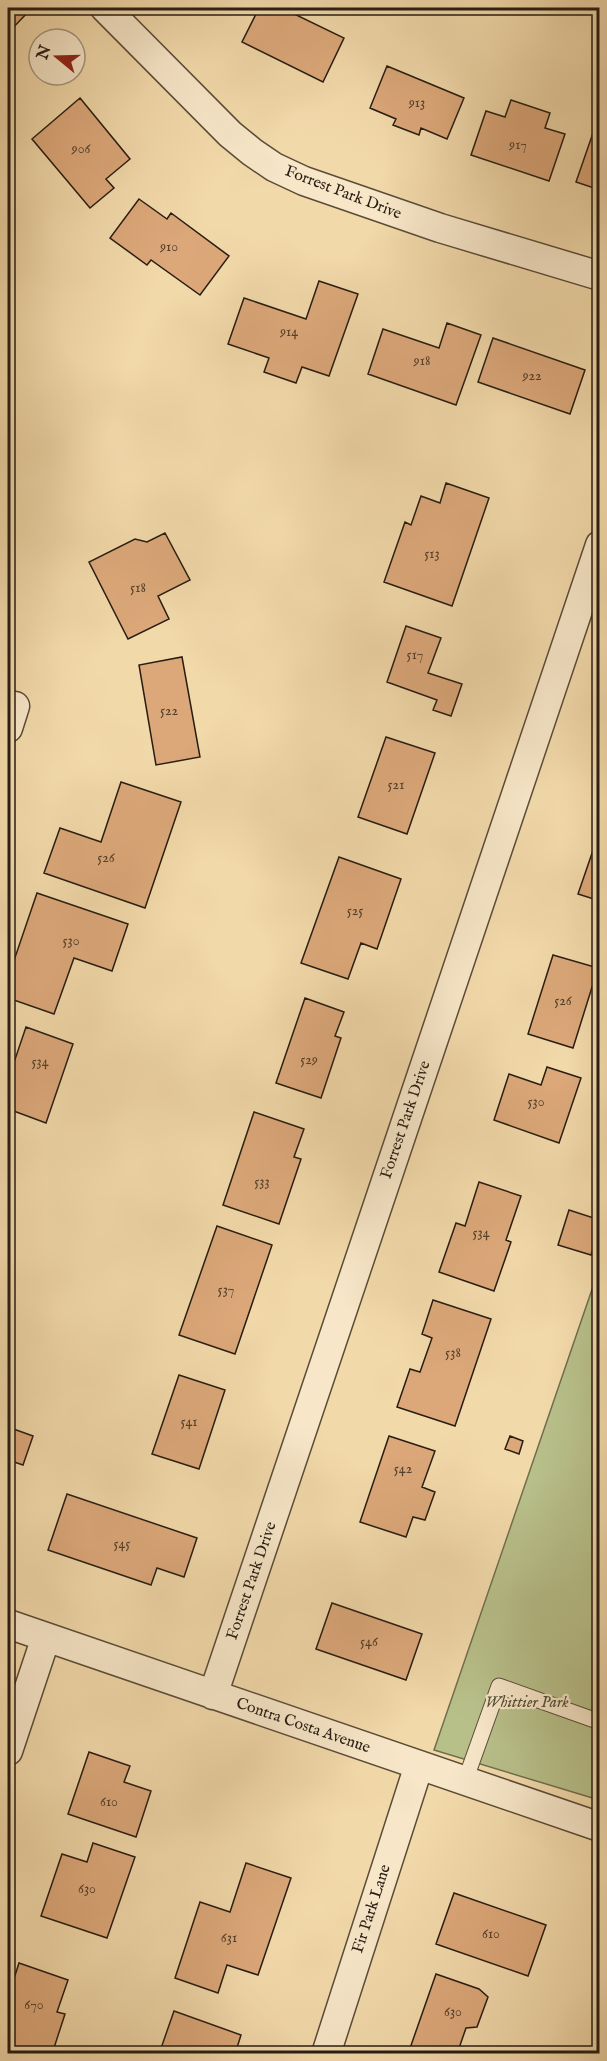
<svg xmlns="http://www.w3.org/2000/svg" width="607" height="2061" font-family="'IM FELL English',serif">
  <rect width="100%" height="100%" fill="#f2d9aa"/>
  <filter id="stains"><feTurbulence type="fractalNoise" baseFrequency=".00333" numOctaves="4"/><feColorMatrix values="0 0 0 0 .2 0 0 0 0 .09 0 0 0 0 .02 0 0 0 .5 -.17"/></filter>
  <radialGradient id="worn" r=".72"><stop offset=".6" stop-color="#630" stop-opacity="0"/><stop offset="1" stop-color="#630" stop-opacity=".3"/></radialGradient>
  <path fill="#b8c08a" stroke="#706e4e" stroke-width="1.5" d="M599,1269V1800L434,1750Z"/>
  <path fill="#dca87a" stroke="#271d12" stroke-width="1.5" d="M8,8H25L29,11L8,33Z
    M259,8H282L344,38L323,82L242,42Z
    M387,66L464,98L447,139L421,128L419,135L393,125L396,119L370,108Z
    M80,98L130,159L106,179L114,188L90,208L32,139Z
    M511,100L550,113L545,128L565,134L549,181L471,155L486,111L505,117Z
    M593,133L600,135V190L576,182Z
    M139,199L167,219L171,213L229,256L200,295L151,260L147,265L110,238Z
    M319,281L358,294L329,376L302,367L296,383L264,372L269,358L228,344L244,298L306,319Z
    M447,323L481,335L456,405L368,374L383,329L439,348Z
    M493,338L585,370L570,414L478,382Z
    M446,483L489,498L452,606L384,582L405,522L411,525L421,496L440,503Z
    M165,533L190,580L158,596L169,619L128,639L89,562L135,539L147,542Z
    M406,626L441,638L428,673L462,684L451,716L433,710L437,700L387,682Z
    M182,657L200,757L156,765L139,665Z
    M386,737L435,753L407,834L358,817Z
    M121,782L181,802L145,908L44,873L60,828L101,842Z
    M600,830V901L578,894Z
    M339,857L401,879L377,949L361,943L348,979L301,963Z
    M37,893L128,924L112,971L74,958L54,1014L8,998V978Z
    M553,955L598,968L573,1048L528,1034Z
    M305,998L344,1012L335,1036L341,1038L321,1098L276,1083Z
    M26,1027L73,1044L46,1123L11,1110L8,1119V1080Z
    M547,1067L581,1078L559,1143L494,1120L509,1074L541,1085Z
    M254,1112L304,1129L294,1157L301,1159L279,1224L223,1205Z
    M479,1182L521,1196L506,1240L511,1242L494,1291L439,1272L456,1223L465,1226Z
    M569,1210L600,1220V1227L591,1255L558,1245Z
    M217,1226L272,1245L235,1354L179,1335Z
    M433,1300L491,1319L455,1426L397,1407L410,1369L420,1372L432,1338L422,1334Z
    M179,1375L225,1390L199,1469L152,1454Z
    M8,1427L33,1436L23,1465L8,1460Z
    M389,1436L435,1451L422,1487L435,1492L425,1520L413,1517L406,1537L360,1522Z
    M510,1436L523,1441L519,1454L505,1449Z
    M67,1494L197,1538L184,1577L157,1568L151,1585L48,1550Z
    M332,1603L422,1634L406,1680L316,1649Z
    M89,1752L130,1766L124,1782L151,1791L136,1837L68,1814Z
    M93,1843L135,1857L107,1938L41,1916L62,1854L87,1862Z
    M246,1863L291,1878L258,1975L227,1965L218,1993L175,1978L200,1902L230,1912Z
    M454,1893L546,1925L528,1976L436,1944Z
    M19,1963L68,1980L57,2012L65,2014L52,2054H25L8,2048V1997Z
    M436,1974L479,1989L488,1997L477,2027L466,2028L457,2054H408Z
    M174,2011L241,2035L235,2054H159Z"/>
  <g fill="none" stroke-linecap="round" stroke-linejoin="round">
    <defs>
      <path id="lane" d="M465,1781L499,1686L600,1722"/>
      <path id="street" d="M105,8L230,134L252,152L274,167L304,181L440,228L600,276
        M8,728L15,706
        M8,1624L600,1827
        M213,1695L600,545
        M8,1751L46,1637
        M326,2054L419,1765"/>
    </defs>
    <use href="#lane" stroke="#5a4c38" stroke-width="17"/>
    <use href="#street" stroke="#5a4c38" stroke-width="31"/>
    <use href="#lane" stroke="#f7e6c8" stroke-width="15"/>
    <use href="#street" stroke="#f7e6c8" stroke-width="28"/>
  </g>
  <g text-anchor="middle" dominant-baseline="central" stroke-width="4.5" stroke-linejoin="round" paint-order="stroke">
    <g font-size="14" fill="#54402c">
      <text x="417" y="103">913</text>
      <text x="518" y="145">917</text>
      <text x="81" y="149">906</text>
      <text x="169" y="247">910</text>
      <text x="289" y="332">914</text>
      <text x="422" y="361">918</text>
      <text x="532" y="376">922</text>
      <text x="432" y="554">513</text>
      <text x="138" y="588">518</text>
      <text x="415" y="655">517</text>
      <text x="169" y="711">522</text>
      <text x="396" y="785">521</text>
      <text x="106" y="858">526</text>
      <text x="355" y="911">525</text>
      <text x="71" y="941">530</text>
      <text x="563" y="1001">526</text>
      <text x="309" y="1060">529</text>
      <text x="40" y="1062">534</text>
      <text x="536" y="1102">530</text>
      <text x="262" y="1182">533</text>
      <text x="481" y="1233">534</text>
      <text x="226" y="1290">537</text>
      <text x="453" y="1353">538</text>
      <text x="189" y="1422">541</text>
      <text x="403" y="1469">542</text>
      <text x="122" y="1544">545</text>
      <text x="369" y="1642">546</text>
      <text x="109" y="1802">610</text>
      <text x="87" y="1889">630</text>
      <text x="491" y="1934">610</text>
      <text x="229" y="1938">631</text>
      <text x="34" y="2005">670</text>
      <text x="453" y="2012">630</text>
    </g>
    <g font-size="16" fill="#271d12" stroke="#f7e6c8">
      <text transform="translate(343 193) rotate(21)">Forrest Park Drive</text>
      <text transform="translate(406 1120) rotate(-71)">Forrest Park Drive</text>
      <text transform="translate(252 1581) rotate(-71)">Forrest Park Drive</text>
      <text transform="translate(303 1726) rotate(19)">Contra Costa Avenue</text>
      <text transform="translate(372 1909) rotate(-72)">Fir Park Lane</text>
    </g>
    <g font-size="16" font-style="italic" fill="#524e36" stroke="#f7e6c8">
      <text x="527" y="1703">Whittier Park</text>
    </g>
  </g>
  <rect width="607" height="2061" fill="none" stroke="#f2d9aa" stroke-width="30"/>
  <rect x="9" y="9" width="589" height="2043" fill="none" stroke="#271d12" stroke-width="3"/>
  <rect x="15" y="15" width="577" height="2031" fill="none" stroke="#271d12" stroke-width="1.5"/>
  <g transform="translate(57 57) rotate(289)"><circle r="28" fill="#f7e6c8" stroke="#a4967f" stroke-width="1.5"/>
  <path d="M0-4.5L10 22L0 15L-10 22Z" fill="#8f2418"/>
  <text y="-9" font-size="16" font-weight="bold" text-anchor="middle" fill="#271d12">N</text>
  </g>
  <rect width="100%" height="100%" filter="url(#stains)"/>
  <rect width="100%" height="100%" fill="url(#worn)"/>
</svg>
